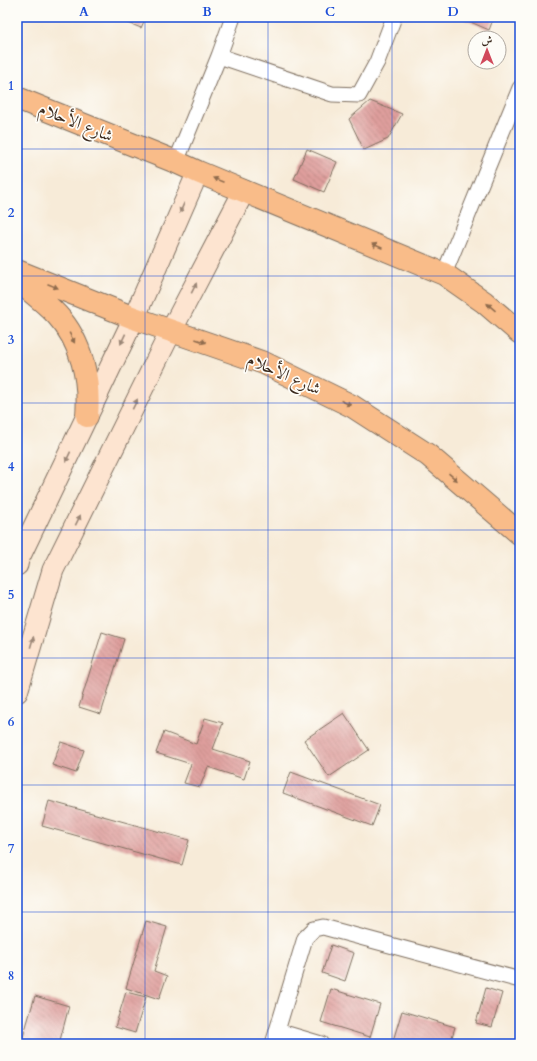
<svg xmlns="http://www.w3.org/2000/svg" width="537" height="1061" font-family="Cardo,Amiri,serif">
  <defs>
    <pattern id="building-back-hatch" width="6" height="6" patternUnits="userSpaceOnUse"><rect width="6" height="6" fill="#df9f9d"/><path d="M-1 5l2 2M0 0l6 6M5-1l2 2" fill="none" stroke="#b6827f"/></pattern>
  </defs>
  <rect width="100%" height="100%" fill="#fdfcf7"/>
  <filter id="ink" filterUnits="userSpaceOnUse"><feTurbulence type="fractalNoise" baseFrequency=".025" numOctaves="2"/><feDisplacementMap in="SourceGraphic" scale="8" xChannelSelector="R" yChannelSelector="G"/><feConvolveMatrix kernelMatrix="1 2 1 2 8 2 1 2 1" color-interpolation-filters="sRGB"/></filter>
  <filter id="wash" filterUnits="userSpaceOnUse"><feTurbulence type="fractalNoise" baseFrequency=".012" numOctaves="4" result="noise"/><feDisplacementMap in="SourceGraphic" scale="16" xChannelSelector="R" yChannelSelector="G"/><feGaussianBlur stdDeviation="0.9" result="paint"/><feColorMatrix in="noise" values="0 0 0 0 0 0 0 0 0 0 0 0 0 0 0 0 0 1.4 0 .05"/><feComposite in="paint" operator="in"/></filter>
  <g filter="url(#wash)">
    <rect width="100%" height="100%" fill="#f7ebd8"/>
    <g id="blocks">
      <path fill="url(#building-back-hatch)" d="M114,17H146L141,28Z
        M459,17H494L489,30Z
        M370,101L402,114L388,139L364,150L349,119Z
        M307,149L337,162L324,192L294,179Z
        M102,632L124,639L101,714L79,707Z
        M344,713L369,750L329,777L304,740Z
        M205,718L223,723L213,749L250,761L244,779L208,767L200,787L184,783L191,764L156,753L164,732L196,744Z
        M61,742L84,750L76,773L52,765Z
        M291,772L380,805L372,826L283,793Z
        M49,801L189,840L182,865L42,826Z
        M146,921L167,927L154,971L167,976L159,999L126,988Z
        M331,945L354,953L345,981L322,973Z
        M486,988L502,993L492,1027L476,1023Z
        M331,989L380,1004L370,1037L321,1022Z
        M126,992L146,997L135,1033L115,1027Z
        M35,996L69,1006L59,1044H21Z
        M402,1011L455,1027L450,1044H392Z"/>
    </g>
  </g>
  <g filter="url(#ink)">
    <use href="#blocks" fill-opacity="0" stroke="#7d6e5f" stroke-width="1"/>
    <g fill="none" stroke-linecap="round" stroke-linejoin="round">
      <defs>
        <path id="street" d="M219,56L332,94L359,95L377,62L394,17
          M176,162L219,56L233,17
          M444,274L520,88
          M277,1031L321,1044
          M273,1044L305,938L314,929L323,927L520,980"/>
        <path id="secondary" d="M17,565L18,560L134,318L198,172
          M17,692L53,570L171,331L244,191"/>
        <path id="primary" d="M17,98L176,162L198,172L444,274L484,302L520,333
          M17,271L134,318L264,363L352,406L428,455L520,534
          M17,280C30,291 45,302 57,315C82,342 90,380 87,416"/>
      </defs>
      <use href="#street" stroke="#7d6e5f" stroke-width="17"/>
      <use href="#secondary" stroke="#7d6e5f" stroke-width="23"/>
      <use href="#primary" stroke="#7d6e5f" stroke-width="24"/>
      <use href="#street" stroke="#fff" stroke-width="15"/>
      <use href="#secondary" stroke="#fde4d0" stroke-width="21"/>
      <use href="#primary" stroke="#f9bc89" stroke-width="22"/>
    </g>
    <defs><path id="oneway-solid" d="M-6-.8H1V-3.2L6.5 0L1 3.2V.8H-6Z"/></defs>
    <g fill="#906c4e">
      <use href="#oneway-solid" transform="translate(218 180) rotate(-158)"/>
      <use href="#oneway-solid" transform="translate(377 246) rotate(-157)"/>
      <use href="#oneway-solid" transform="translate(53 286) rotate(22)"/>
      <use href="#oneway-solid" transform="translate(491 307) rotate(-139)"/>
      <use href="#oneway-solid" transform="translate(72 338) rotate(62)"/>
      <use href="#oneway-solid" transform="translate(201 341) rotate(19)"/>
      <use href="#oneway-solid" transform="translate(346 403) rotate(26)"/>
      <use href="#oneway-solid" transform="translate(453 477) rotate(41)"/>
    </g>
    <g fill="#9c8777">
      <use href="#oneway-solid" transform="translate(182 208) rotate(114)"/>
      <use href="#oneway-solid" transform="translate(194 288) rotate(-63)"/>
      <use href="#oneway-solid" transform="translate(123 339) rotate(115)"/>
      <use href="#oneway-solid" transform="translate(135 404) rotate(-64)"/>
      <use href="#oneway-solid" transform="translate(68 457) rotate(115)"/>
      <use href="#oneway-solid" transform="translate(78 520) rotate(-64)"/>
      <use href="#oneway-solid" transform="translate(32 642) rotate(-74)"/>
    </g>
  </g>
  <path fill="none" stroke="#1d4ed8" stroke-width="1" stroke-opacity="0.55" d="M145,17V1044M268,17V1044M392,17V1044M17,149H520M17,276H520M17,403H520M17,530H520M17,658H520M17,785H520M17,912H520"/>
  <g text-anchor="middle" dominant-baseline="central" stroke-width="3.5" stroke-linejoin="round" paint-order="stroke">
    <g font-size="17" fill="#3b2a1e" stroke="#fdfcf7">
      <text transform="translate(76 122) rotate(22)">شارع الأحلام</text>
      <text transform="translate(284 374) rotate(24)">شارع الأحلام</text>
    </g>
  </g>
  <rect width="537" height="1061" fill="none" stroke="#fdfcf7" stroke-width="44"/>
  <g transform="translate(487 50)"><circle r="19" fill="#fdfcf7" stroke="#afa8a0"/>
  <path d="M0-3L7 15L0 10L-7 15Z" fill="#d1495b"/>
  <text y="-6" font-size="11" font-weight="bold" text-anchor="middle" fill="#3b2a1e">ش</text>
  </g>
  <rect x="22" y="22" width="493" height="1017" fill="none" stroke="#1d4ed8" stroke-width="1.5"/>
  <g font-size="13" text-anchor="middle" font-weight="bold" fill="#1d4ed8">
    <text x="84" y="16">A</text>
    <text x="207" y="16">B</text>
    <text x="330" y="16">C</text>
    <text x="453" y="16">D</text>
    <text x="11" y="90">1</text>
    <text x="11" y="217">2</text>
    <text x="11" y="344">3</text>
    <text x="11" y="471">4</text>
    <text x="11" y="599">5</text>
    <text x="11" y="726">6</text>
    <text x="11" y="853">7</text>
    <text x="11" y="980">8</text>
  </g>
</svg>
